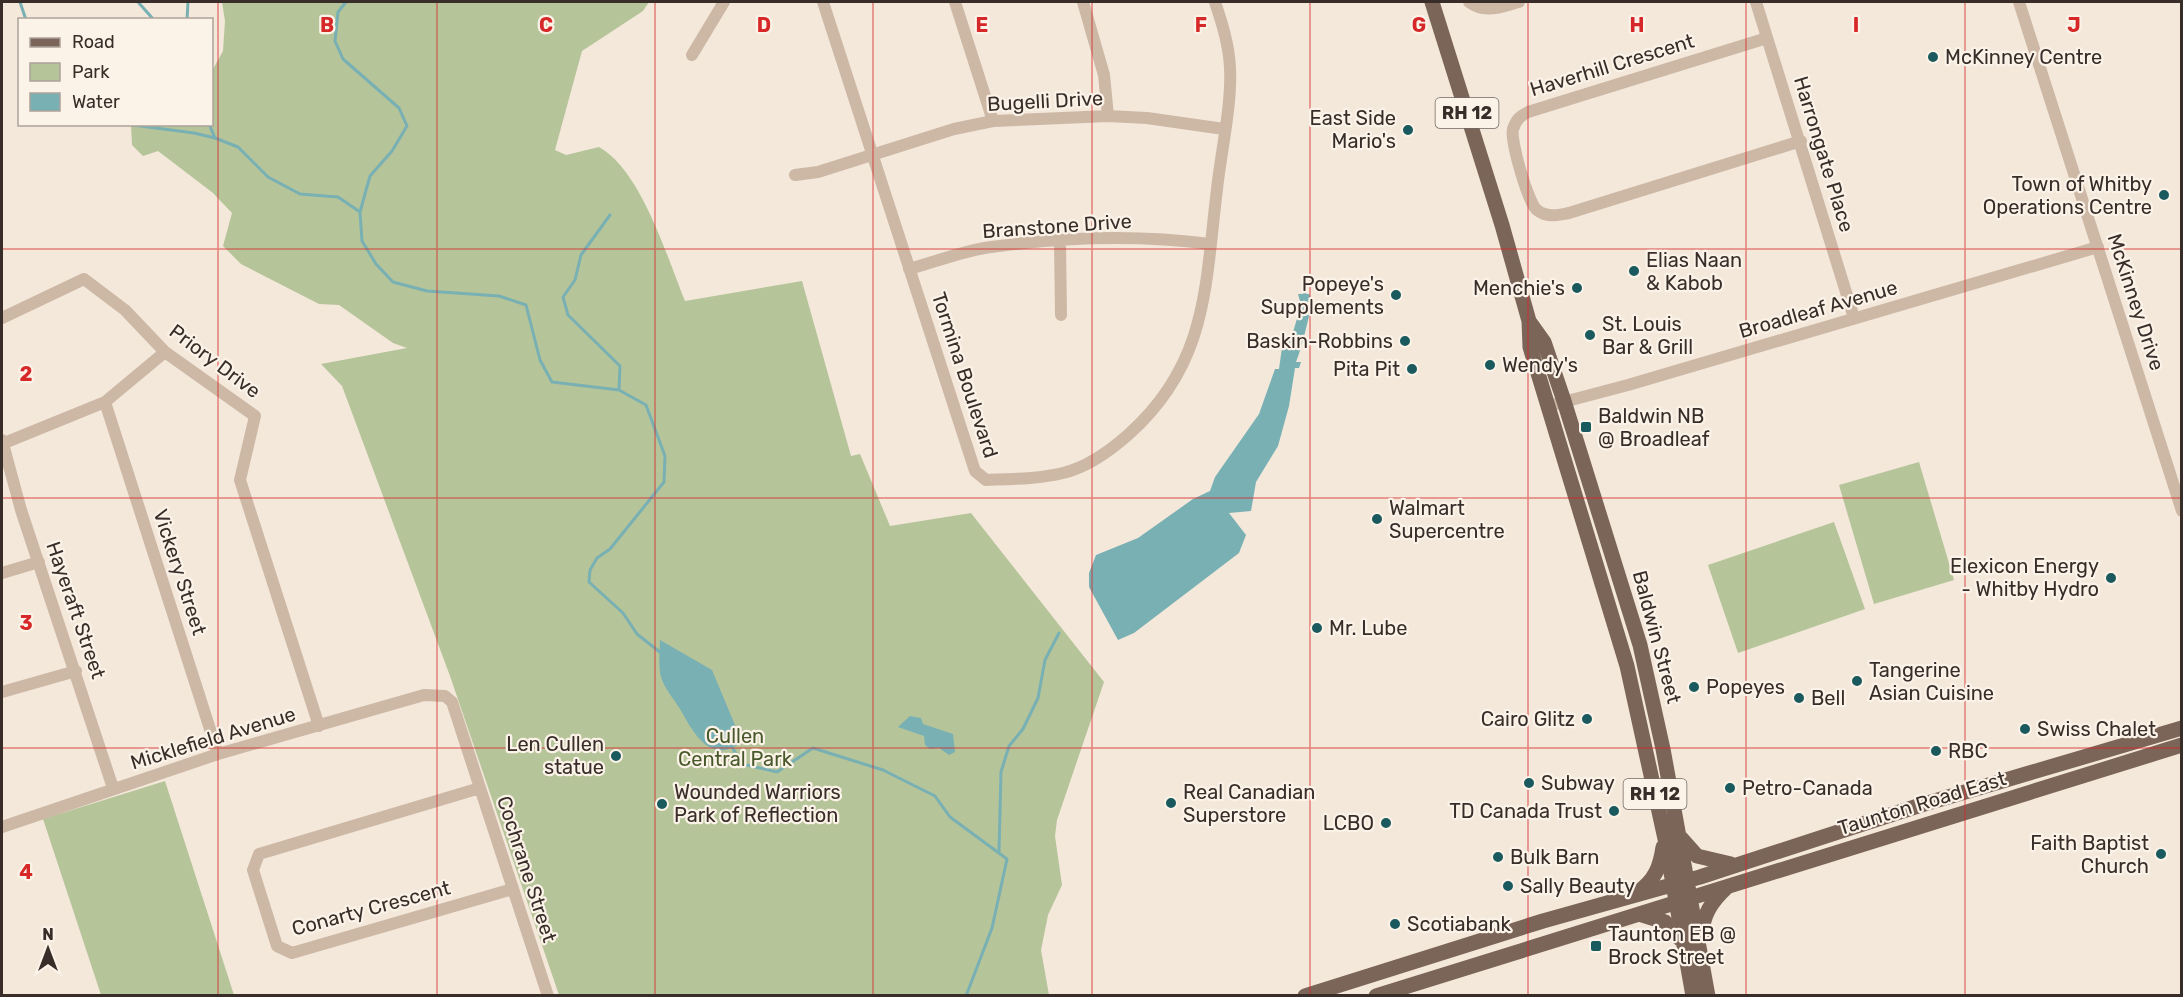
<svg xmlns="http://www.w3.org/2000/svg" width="2183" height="997" font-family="Rubik,sans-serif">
  <rect width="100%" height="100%" fill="#f4e8db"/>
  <path fill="#b6c49a" d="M222,2H649L643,11L582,51L555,150L566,155L599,147C641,170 667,257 685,301L802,281L851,456L860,454L890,526L971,513L1104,682L1057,820L1055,836L1062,885L1048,915L1041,950L1049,995H559L450,676L342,386L321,364L407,348L393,343L339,305L319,304L241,264L223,246L232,213L213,193L158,151L143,156L132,145L131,125L134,124H212V71L223,51L225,21Z
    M1919,462L1954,580L1874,604L1839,485Z
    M1834,522L1865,609L1738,653L1708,565Z
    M165,781L234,995H101L43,819Z"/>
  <path fill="#78b0b3" d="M1298,294H1309L1313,301C1307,322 1304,341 1296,362H1301L1299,368H1295L1289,406L1278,446L1256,482L1251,511L1229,513L1246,535L1239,553L1134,633L1118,640L1089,587V573L1096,555L1138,538L1193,499L1210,491L1215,477L1259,414L1275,369H1279L1283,340L1291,339L1301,305Z
    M660,640L712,670L740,737V743C710,765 693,732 680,709C674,699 664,688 661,677C658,665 660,651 660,640Z
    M910,716L921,718L923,724L953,734L955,752L949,755L939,748L930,749L925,745L924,736L898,727Z"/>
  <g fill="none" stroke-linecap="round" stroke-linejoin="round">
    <path stroke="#78b0b3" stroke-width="3" d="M20,2L26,20
      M138,2L154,20
      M346,2L338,12L335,41L343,59L399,108L407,126L392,151L370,176L360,212L362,241L376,264L393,282L427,291L499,296L526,305L540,360L552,382L619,390L646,405L665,456L664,482L610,549L597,558L590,570L589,582L623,613L637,634L661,653
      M187,20L188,2
      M125,124L194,133L215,138L238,147L268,177L300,194L338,197L360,212
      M209,124L215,138
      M610,215L581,255L575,280L563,297L568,315L620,366L619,390
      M1304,298L1306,285
      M732,747L742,764L777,772L813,748L883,770L935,796L950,817L1007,859L992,928L966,996
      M999,852L1001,772L1009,746L1023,729L1038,698L1045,660L1059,633"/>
    <path stroke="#cdb8a6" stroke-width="12" d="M823,2L975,471L986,480C1012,479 1038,479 1063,473C1088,467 1110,451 1129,434C1208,363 1205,287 1217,189C1221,152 1232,104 1230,68C1229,45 1222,23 1215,2
      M955,2L993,121
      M1083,2L1104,75L1108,116
      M1469,2C1485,14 1500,7 1519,2
      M1756,2L1854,318
      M2019,2L2182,511
      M1767,38L1528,112C1520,116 1516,120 1513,129C1510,140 1528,203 1537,210C1547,218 1558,215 1569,213L1801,141
      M692,55L724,2
      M795,175L818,172L954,129L993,121L1108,116L1147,118L1224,129
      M1060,241L1061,315
      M909,269C938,261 968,249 999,246C1067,237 1142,235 1210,244
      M2,318L84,279L125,310L165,352L255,416L240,480L319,726
      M105,402L218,754
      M1556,404L1628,385L2098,247
      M2,440L21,510L113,788
      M2,444L105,402L165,352
      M2,573L39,562
      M2,692L76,671
      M480,788L259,854L253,870L277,946L292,953L513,889
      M2,827L218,754L424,695L445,696L452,702L548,996"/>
    <path stroke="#7b6458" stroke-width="15" d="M1432,2L1502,225L1529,321L1530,347L1627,666L1665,839L1693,996
      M1529,321L1544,342L1564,401L1640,645L1663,749L1708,996
      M1681,838L1697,856L1731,864
      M1638,892C1655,880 1660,867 1663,847
      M1639,914L1665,922L1680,939
      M1702,936C1702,915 1712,901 1727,887
      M1305,996L1543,921L1700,877L1921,805L2182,728
      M1376,996L2182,745"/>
  </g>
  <path fill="none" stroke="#d62828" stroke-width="1.5" stroke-opacity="0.55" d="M218,2V996M437,2V996M655,2V996M873,2V996M1092,2V996M1310,2V996M1528,2V996M1746,2V996M1965,2V996M2,249H2182M2,498H2182M2,748H2182"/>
  <g fill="#1a595d" stroke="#fbf2e8" stroke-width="2">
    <circle cx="1933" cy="57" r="6"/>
    <circle cx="1408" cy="130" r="6"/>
    <circle cx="2164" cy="195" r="6"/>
    <circle cx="1634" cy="271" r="6"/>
    <circle cx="1577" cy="288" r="6"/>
    <circle cx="1396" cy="295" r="6"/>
    <circle cx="1590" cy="335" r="6"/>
    <circle cx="1405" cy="341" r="6"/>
    <circle cx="1490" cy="365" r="6"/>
    <circle cx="1412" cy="369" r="6"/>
    <rect x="1580" y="421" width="12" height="12" rx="3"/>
    <circle cx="1377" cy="519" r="6"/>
    <circle cx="2111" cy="578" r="6"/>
    <circle cx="1317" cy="628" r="6"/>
    <circle cx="1857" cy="681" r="6"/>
    <circle cx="1694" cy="687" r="6"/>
    <circle cx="1799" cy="698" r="6"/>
    <circle cx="1587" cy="719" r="6"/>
    <circle cx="2025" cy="729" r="6"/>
    <circle cx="1936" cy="751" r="6"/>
    <circle cx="616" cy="756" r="6"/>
    <circle cx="1529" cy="783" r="6"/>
    <circle cx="1730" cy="788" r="6"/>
    <circle cx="1171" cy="803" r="6"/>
    <circle cx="662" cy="804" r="6"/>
    <circle cx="1614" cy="811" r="6"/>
    <circle cx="1386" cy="823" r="6"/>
    <circle cx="2161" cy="854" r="6"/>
    <circle cx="1498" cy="857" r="6"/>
    <circle cx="1508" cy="886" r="6"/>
    <circle cx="1395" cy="924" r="6"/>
    <rect x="1590" y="940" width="12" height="12" rx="3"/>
  </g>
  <g text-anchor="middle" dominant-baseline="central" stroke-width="4.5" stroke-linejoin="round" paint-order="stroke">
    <g fill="#fbf2e8" stroke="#726862" stroke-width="1.5">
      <rect x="1435.5" y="98" width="63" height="30" rx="4.5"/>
      <rect x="1623.5" y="779" width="63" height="30" rx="4.5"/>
    </g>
    <g font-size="18" font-weight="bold" fill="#382d28">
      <text x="1467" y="113">RH 12</text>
      <text x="1655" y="794">RH 12</text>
    </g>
    <g font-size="20" fill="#382d28" stroke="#fbf2e8" text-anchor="start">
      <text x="1945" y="57">McKinney Centre</text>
      <text x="1396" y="118" text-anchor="end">East Side<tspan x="1396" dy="23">Mario's</tspan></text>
      <text x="2152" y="184" text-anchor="end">Town of Whitby<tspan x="2152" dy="23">Operations Centre</tspan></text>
      <text x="1646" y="260">Elias Naan<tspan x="1646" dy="23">&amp; Kabob</tspan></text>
      <text x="1384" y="284" text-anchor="end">Popeye's<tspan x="1384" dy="23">Supplements</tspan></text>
      <text x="1565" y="288" text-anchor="end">Menchie's</text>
      <text x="1602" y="324">St. Louis<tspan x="1602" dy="23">Bar &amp; Grill</tspan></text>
      <text x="1393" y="341" text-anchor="end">Baskin-Robbins</text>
      <text x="1502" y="365">Wendy's</text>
      <text x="1400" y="369" text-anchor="end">Pita Pit</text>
      <text x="1598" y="416">Baldwin NB<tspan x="1598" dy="23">@ Broadleaf</tspan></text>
      <text x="1389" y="508">Walmart<tspan x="1389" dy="23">Supercentre</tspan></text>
      <text x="2099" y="566" text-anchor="end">Elexicon Energy<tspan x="2099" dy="23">- Whitby Hydro</tspan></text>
      <text x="1329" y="628">Mr. Lube</text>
      <text x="1869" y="670">Tangerine<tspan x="1869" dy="23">Asian Cuisine</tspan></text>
      <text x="1706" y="687">Popeyes</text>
      <text x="1811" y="698">Bell</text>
      <text x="1575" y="719" text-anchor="end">Cairo Glitz</text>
      <text x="2037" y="729">Swiss Chalet</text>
      <text x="604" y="744" text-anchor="end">Len Cullen<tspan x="604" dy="23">statue</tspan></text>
      <text x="1948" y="751">RBC</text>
      <text x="1541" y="783">Subway</text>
      <text x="1742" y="788">Petro-Canada</text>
      <text x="674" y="792">Wounded Warriors<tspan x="674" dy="23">Park of Reflection</tspan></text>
      <text x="1183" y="792">Real Canadian<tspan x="1183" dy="23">Superstore</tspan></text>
      <text x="1602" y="811" text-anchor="end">TD Canada Trust</text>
      <text x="1374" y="823" text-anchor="end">LCBO</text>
      <text x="2149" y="843" text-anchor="end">Faith Baptist<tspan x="2149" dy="23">Church</tspan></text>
      <text x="1510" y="857">Bulk Barn</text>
      <text x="1520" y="886">Sally Beauty</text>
      <text x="1407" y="924">Scotiabank</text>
      <text x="1608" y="934">Taunton EB @<tspan x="1608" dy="23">Brock Street</tspan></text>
    </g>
    <g font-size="20" fill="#382d28" stroke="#fbf2e8">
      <text transform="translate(1612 65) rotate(-17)">Haverhill Crescent</text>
      <text transform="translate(1045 101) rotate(-3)">Bugelli Drive</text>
      <text transform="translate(1824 154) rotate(73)">Harrongate Place</text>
      <text transform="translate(1057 226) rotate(-4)">Branstone Drive</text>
      <text transform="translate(2136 302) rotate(72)">McKinney Drive</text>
      <text transform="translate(1818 309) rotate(-16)">Broadleaf Avenue</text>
      <text transform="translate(215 361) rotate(37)">Priory Drive</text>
      <text transform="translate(965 375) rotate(72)">Tormina Boulevard</text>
      <text transform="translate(180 572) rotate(72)">Vickery Street</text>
      <text transform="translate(76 610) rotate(71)">Hayeraft Street</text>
      <text transform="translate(1657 637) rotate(75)">Baldwin Street</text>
      <text transform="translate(213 738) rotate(-17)">Micklefield Avenue</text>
      <text transform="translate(1922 803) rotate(-17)">Taunton Road East</text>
      <text transform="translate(527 869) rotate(72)">Cochrane Street</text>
      <text transform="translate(371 908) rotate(-15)">Conarty Crescent</text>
    </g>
    <g font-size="20" fill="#47582a" stroke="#fbf2e8">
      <text x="735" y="736">Cullen<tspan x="735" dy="23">Central Park</tspan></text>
    </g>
  </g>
  <g font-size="20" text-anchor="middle" font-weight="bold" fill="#d62828" stroke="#fbf2e8" stroke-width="4.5" stroke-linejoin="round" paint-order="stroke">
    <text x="327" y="32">B</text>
    <text x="546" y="32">C</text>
    <text x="764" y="32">D</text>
    <text x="982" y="32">E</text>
    <text x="1201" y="32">F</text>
    <text x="1419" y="32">G</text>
    <text x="1637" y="32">H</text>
    <text x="1856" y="32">I</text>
    <text x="2074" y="32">J</text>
    <text x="26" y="381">2</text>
    <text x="26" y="630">3</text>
    <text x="26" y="879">4</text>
  </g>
  <rect width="2183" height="997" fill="none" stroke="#382d28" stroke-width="6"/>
  <rect x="18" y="18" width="195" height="108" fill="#fbf2e8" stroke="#ada39b" stroke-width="1.5"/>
  <rect x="30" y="38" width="30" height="9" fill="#7b6458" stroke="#ada39b" stroke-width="1.5"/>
  <text x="72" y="48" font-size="18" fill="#382d28">Road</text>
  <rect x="30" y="63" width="30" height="18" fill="#b6c49a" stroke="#ada39b" stroke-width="1.5"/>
  <text x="72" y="78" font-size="18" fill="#382d28">Park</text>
  <rect x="30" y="93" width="30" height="18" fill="#78b0b3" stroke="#ada39b" stroke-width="1.5"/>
  <text x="72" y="108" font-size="18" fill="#382d28">Water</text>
  <g transform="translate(48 949)" stroke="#fbf2e8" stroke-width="4.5" paint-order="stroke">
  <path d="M0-4.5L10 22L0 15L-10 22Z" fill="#382d28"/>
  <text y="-9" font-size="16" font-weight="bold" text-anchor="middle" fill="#382d28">N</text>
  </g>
</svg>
